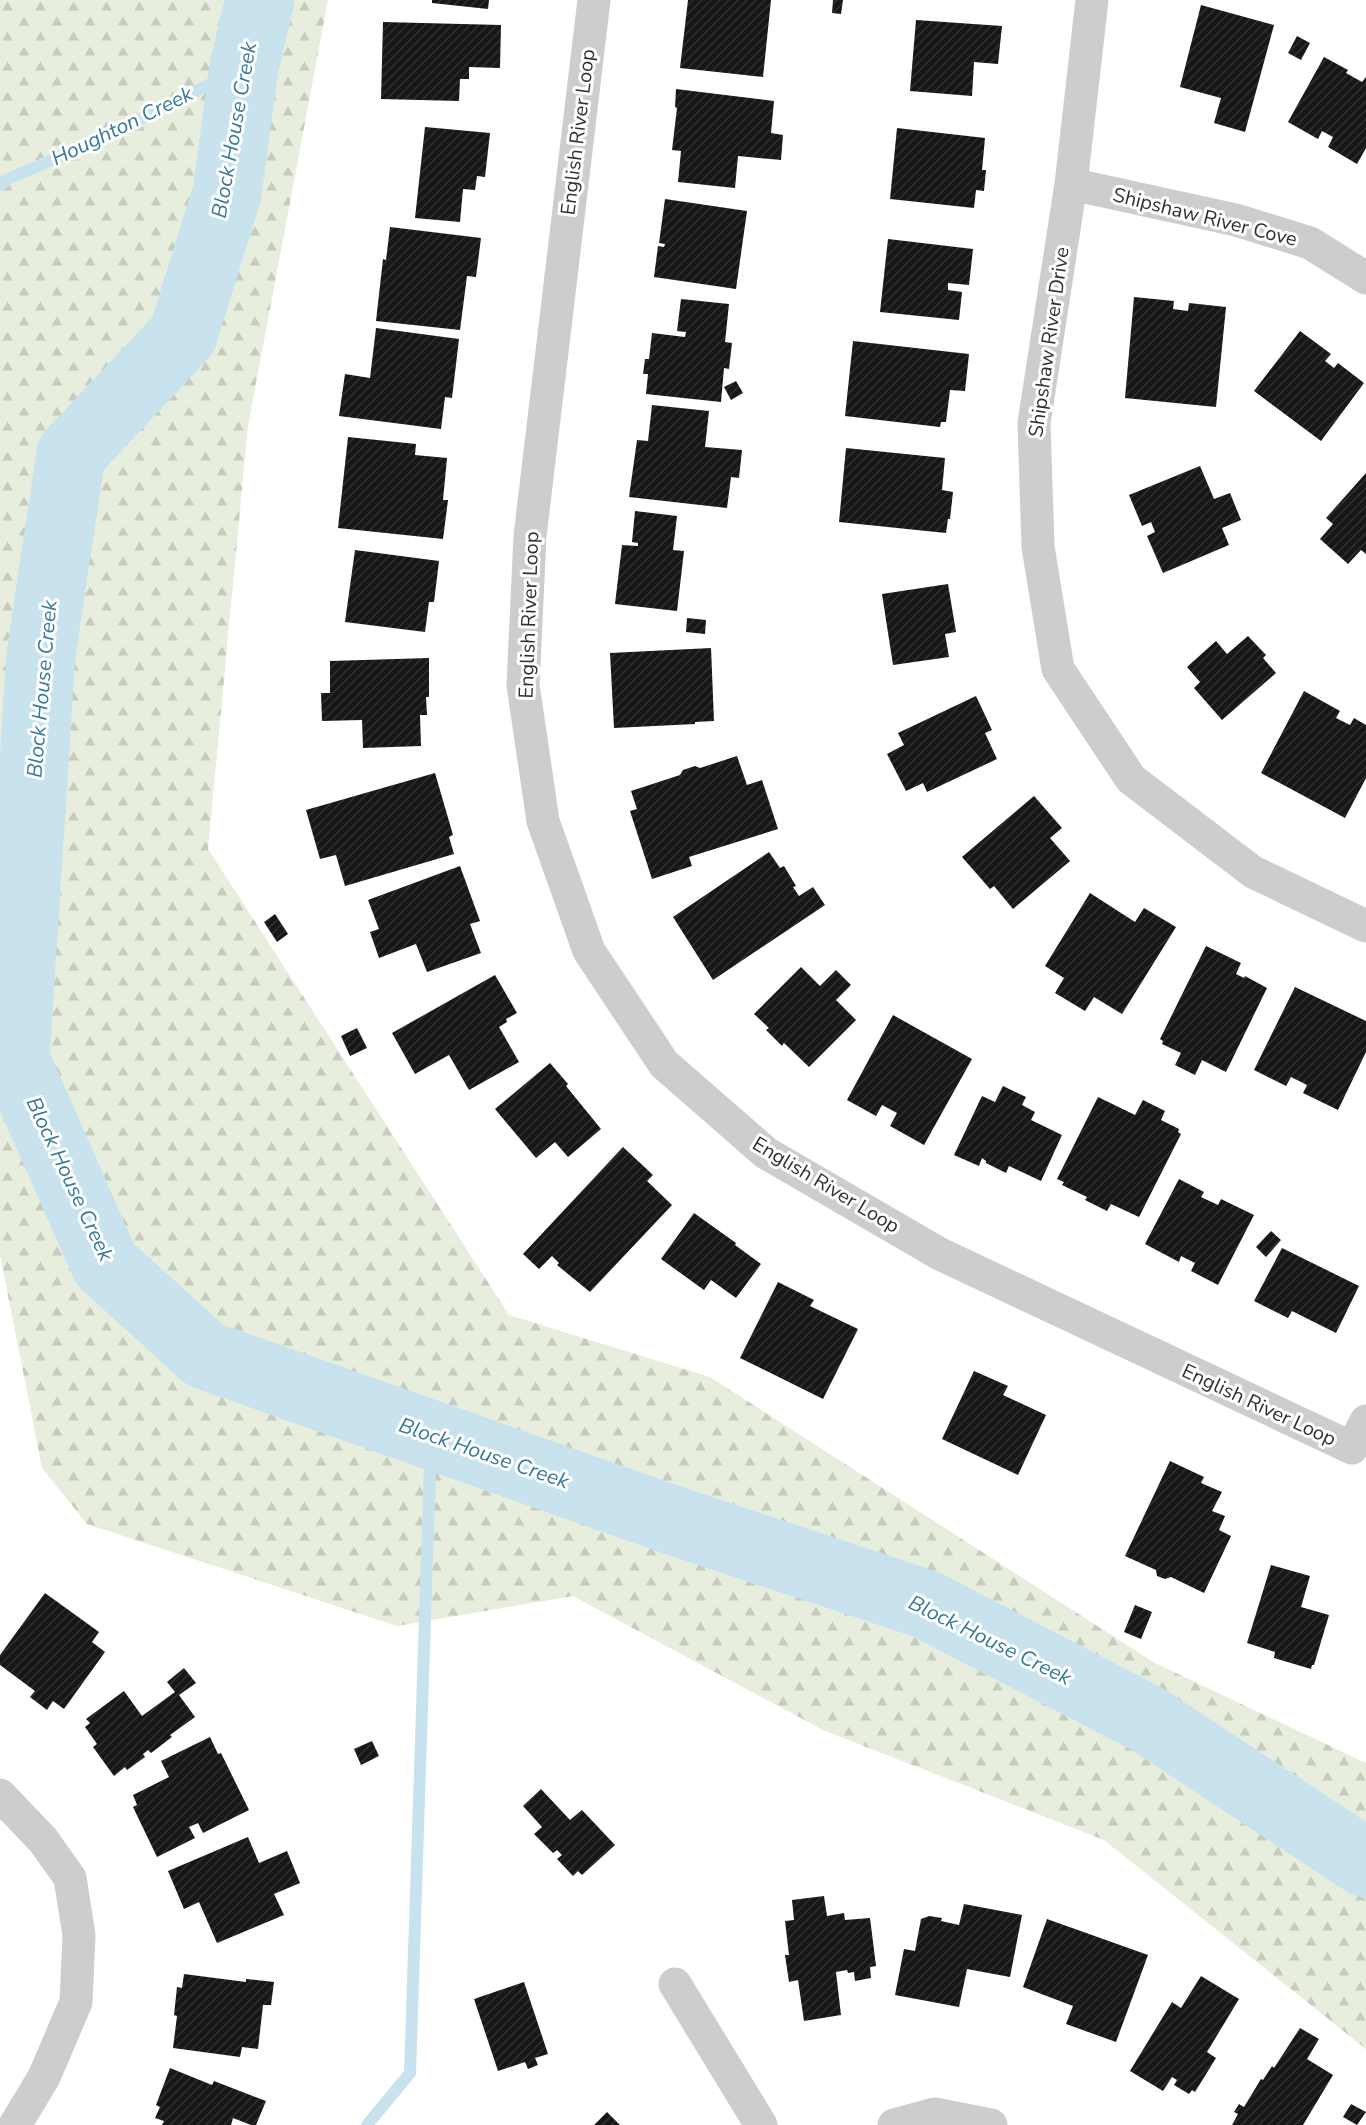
<svg xmlns="http://www.w3.org/2000/svg" width="1366" height="2125" font-family="'Nunito Sans',sans-serif">
  <defs>
    <pattern id="forest-firs" width="22" height="20" patternUnits="userSpaceOnUse" patternTransform="scale(1.5)"><rect width="22" height="20" fill="#e7eedd"/><path d="M5 1l3.5 6h-7zM16 11l3.5 6h-7z" fill="#c6ccbe"/></pattern>
    <pattern id="building-hatch" width="6" height="6" patternUnits="userSpaceOnUse" patternTransform="scale(1.5)"><rect width="6" height="6" fill="#171717"/><path d="M-1 1l2-2M0 6l6-6M5 7l2-2" fill="none" stroke="#303030"/></pattern>
  </defs>
  <rect width="100%" height="100%" fill="#fff"/>
  <path fill="url(#forest-firs)" d="M0,0H328L248,426L208,849L509,1315L710,1377L1155,1663L1366,1763V2049L1104,1840L823,1730L573,1596L397,1626L87,1524L42,1468L0,1255Z"/>
  <g fill="none" stroke-linecap="round" stroke-linejoin="round">
    <path stroke="#c8e2ee" stroke-width="12" d="M0,185L8,179L109,135L244,67
      M367,2125L410,2073L431,1436"/>
    <path stroke="#c8e2ee" stroke-width="69" d="M260,0L244,67L227,193L183,335L71,454L41,654L15,1059L105,1264L205,1355L678,1522L925,1604L1147,1719L1366,1863"/>
  </g>
  <path fill="url(#building-hatch)" d="M432,0H489L488,9L432,3Z
    M688,0H771L763,77L680,68Z
    M833,0H843L841,14L832,13Z
    M1201,5L1274,25L1245,132L1214,123L1221,98L1180,87Z
    M916,20L1002,26L998,64L974,62L972,96L910,91Z
    M383,22L501,25L500,68L469,67V79H460L459,101L381,99Z
    M1297,36L1310,43L1301,60L1288,53Z
    M1324,57L1348,70L1346,73L1362,82L1366,77V148L1357,164L1328,147L1333,137L1322,131L1318,139L1288,122Z
    M676,89L774,101L771,133L783,135L781,160L738,156L735,188L678,182L681,151L672,150L677,108L675,107Z
    M425,127L490,133L485,177L477,176L475,190L463,189L460,222L415,218Z
    M897,128L985,138L982,170H986L984,191L976,190L974,208L890,199Z
    M665,199L747,211L736,289L654,277L658,246L664,247L665,244L659,243Z
    M390,227L481,238L476,277L467,276L460,330L376,321L383,259L386,260Z
    M888,239L973,249L969,285L948,283V290L962,292L959,320L880,312Z
    M1134,297L1174,301L1173,309L1188,311L1189,303L1226,307L1216,407L1125,398Z
    M681,299L729,304L725,342L732,343L729,369L724,368L721,402L646,394L648,374H643L645,359H649L652,333L685,337L686,332L677,331Z
    M376,328L459,339L452,398L445,397L441,429L339,416L345,374L370,378Z
    M1300,331L1331,354L1325,361L1334,368L1338,363L1364,383L1321,441L1254,391Z
    M853,341L969,354L965,391L950,390L946,422H941L940,427L845,416Z
    M736,381L743,393L731,400L724,387Z
    M652,405L709,411L705,447L742,450L739,478L731,477L727,508L629,497L637,440L648,441Z
    M348,437L416,444L415,455L447,458L443,500H448L443,539L338,528Z
    M846,448L945,458L942,490L953,492L950,519H948L946,533L839,522Z
    M1200,466L1214,499L1230,493L1241,520L1222,528L1229,545L1163,573L1147,536L1155,532L1151,522L1142,526L1129,495Z
    M1366,473V554L1361,550L1348,564L1320,539L1333,524L1326,518Z
    M635,511L677,516L673,550L684,551L677,611L615,604L622,545L638,546V543L632,542Z
    M355,550L439,561L434,602H429L425,632L345,622Z
    M948,584L956,632L945,634L949,657L893,665L882,594Z
    M687,618L706,620L705,634L686,632Z
    M1248,636L1266,655L1263,658L1276,673L1222,720L1194,688L1200,682L1187,667L1216,641L1227,654Z
    M711,648L714,721L695,722V724L614,728L610,653Z
    M429,658V697H426L427,715H420L421,746L363,748L362,720L322,721L321,693H330V661Z
    M1304,691L1340,711L1336,718L1350,725L1354,718L1366,725V778L1345,818L1261,773Z
    M976,696L992,730L985,733L997,759L927,792L923,783L906,791L887,754L904,745L898,733Z
    M737,756L747,785L762,780L778,829L689,857L692,866L652,879L630,811L637,809L631,791L680,775L683,770L695,766L700,768Z
    M435,773L453,835L449,837L454,854L345,886L336,855L320,859L306,810Z
    M1034,796L1062,828L1050,838L1070,861L1013,909L994,886L990,889L962,857Z
    M769,852L780,868L784,866L796,886L793,887L799,896L813,887L825,905L713,980L673,917Z
    M460,866L480,921L470,924L481,953L427,972L416,944L379,958L370,932L379,929L368,900Z
    M1090,893L1135,922L1144,908L1176,927L1122,1014L1094,997L1085,1011L1055,993L1064,978L1045,966Z
    M275,914L288,934L277,942L264,922Z
    M1206,946L1241,963L1236,974L1244,978L1245,976L1267,988L1226,1072L1202,1060L1195,1075L1175,1065L1181,1053L1162,1044L1163,1041L1160,1039Z
    M801,967L820,986L836,970L851,985L836,1000L856,1020L809,1067L784,1043L782,1046L766,1030L769,1028L754,1014Z
    M495,975L517,1013L506,1019L507,1022L499,1027L519,1062L469,1090L449,1055L415,1074L392,1033Z
    M1295,987L1366,1021V1052L1338,1110L1303,1093L1307,1085L1291,1077L1286,1086L1254,1070Z
    M893,1015L972,1059L924,1145L890,1126L897,1113L882,1105L876,1116L847,1100Z
    M357,1028L367,1048L350,1056L341,1036Z
    M550,1063L568,1084L566,1086L601,1129L568,1157L555,1142L536,1158L495,1109Z
    M1003,1086L1026,1097L1022,1105L1035,1112L1031,1120L1062,1135L1041,1181L1009,1166L1006,1173L986,1163V1161L982,1158L979,1166L954,1155L982,1096L995,1102Z
    M1098,1097L1135,1115L1143,1100L1165,1111L1161,1120L1179,1129L1178,1132L1181,1134L1139,1217L1111,1204L1107,1211L1085,1200L1087,1197L1062,1185L1064,1182L1057,1179Z
    M623,1147L653,1175L647,1181L672,1205L590,1292L557,1265L559,1263L552,1256L539,1269L523,1254Z
    M1179,1179L1204,1192L1201,1197L1218,1205L1221,1199L1254,1215L1218,1285L1191,1271L1195,1263L1181,1256L1179,1262L1145,1244Z
    M694,1213L736,1243L735,1245L761,1264L736,1298L711,1280L704,1290L661,1259Z
    M1271,1231L1281,1240L1266,1257L1256,1247Z
    M1282,1248L1359,1286L1336,1333L1292,1311L1288,1318L1254,1301Z
    M778,1282L814,1300L810,1306L858,1329L823,1399L740,1358Z
    M974,1371L1008,1386L1003,1395L1046,1415L1018,1475L942,1439Z
    M1170,1461L1204,1477L1201,1483L1222,1492L1212,1511L1225,1516L1219,1530L1231,1536L1204,1593L1171,1577L1165,1579L1157,1576L1156,1570L1125,1556Z
    M1271,1565L1310,1576L1301,1607L1329,1615L1314,1665H1312L1311,1669L1274,1658L1275,1652L1247,1643Z
    M45,1593L99,1632L92,1642L105,1652L64,1709L53,1701L47,1710L30,1697L35,1691L0,1665V1655Z
    M1135,1605L1152,1612L1141,1639L1124,1632Z
    M184,1668L196,1683L179,1695L195,1717L170,1735L172,1737L151,1753L148,1750L143,1754L145,1757L127,1770L125,1767L114,1776L93,1747L97,1744L85,1727L90,1723L86,1719L124,1691L142,1716L175,1692L167,1682Z
    M210,1737L218,1754L221,1753L249,1810L203,1833L198,1823L189,1827L195,1838L157,1857L133,1807L137,1805L133,1795L169,1777L161,1761Z
    M372,1741L379,1756L361,1765L354,1749Z
    M541,1789L570,1820L582,1810L615,1845L582,1875L578,1871L573,1876L557,1859L562,1855L557,1850L553,1853L534,1834L542,1827L523,1806Z
    M248,1837L259,1863L287,1851L300,1883L274,1894L284,1915L217,1943L199,1902L184,1909L168,1871Z
    M824,1896L827,1916L844,1913L845,1920L870,1918L876,1966L870,1967L871,1978L855,1981L854,1972L848,1973L847,1970L836,1972L841,2015L804,2021L798,1980L789,1982L785,1955H789L785,1921L794,1920L792,1900Z
    M964,1904L1022,1915L1010,1977L967,1969L959,2007L895,1995L904,1949L915,1951L921,1919L929,1916L942,1918L941,1921L959,1925Z
    M1047,1919L1148,1955L1116,2042L1066,2024L1073,2006L1023,1987Z
    M184,1974L246,1982V1979L274,1982L271,2005H263L258,2049L242,2047L240,2057L173,2048L177,2016L174,2015L177,1987L182,1988Z
    M1201,1976L1239,1999L1207,2052L1216,2058L1195,2092L1192,2090L1189,2094L1174,2085L1177,2080L1172,2077L1163,2091L1130,2071L1172,2002L1181,2008Z
    M524,1982L548,2054L535,2058L538,2065L528,2069L525,2062L498,2071L474,1999Z
    M1300,2028L1319,2039L1307,2059L1333,2075L1303,2125H1232L1238,2114L1234,2112L1239,2104L1244,2107L1261,2079L1263,2080L1272,2066L1274,2068Z
    M170,2068L212,2085L214,2081L266,2101L256,2125H251L233,2118L231,2125H162L164,2121L155,2118L160,2107L156,2105Z
    M1351,2104L1366,2112L1357,2125L1343,2117Z
    M607,2112L620,2125H594Z"/>
  <g fill="none" stroke-linecap="round" stroke-linejoin="round">
    <path stroke="#cdcdcd" stroke-width="33" d="M594,0L530,536L523,685L543,821L589,951L664,1064L766,1153L940,1254L1352,1448L1366,1421
      M1092,0L1071,184L1034,423L1038,547L1058,669L1131,779L1253,872L1366,926
      M1071,184L1236,220L1310,243L1366,278
      M0,1795L43,1840L70,1878L79,1935L76,2002L44,2077L15,2125
      M675,1984L761,2125
      M894,2125L935,2114L991,2125"/>
  </g>
  <g text-anchor="middle" dominant-baseline="central" stroke-width="6" stroke-linejoin="round" paint-order="stroke">
    <g font-size="20" fill="#303030" stroke="#fff">
      <text transform="translate(578 132) rotate(-83)">English River Loop</text>
      <text transform="translate(1205 217) rotate(14)">Shipshaw River Cove</text>
      <text transform="translate(1049 342) rotate(-82)">Shipshaw River Drive</text>
      <text transform="translate(529 615) rotate(-88)">English River Loop</text>
      <text transform="translate(826 1185) rotate(31)">English River Loop</text>
      <text transform="translate(1259 1405) rotate(25)">English River Loop</text>
    </g>
    <g font-size="21" font-style="italic" fill="#387998" stroke="#fff">
      <text transform="translate(122 126) rotate(-26)">Houghton Creek</text>
      <text transform="translate(234 130) rotate(-80)">Block House Creek</text>
      <text transform="translate(42 689) rotate(-85)">Block House Creek</text>
      <text transform="translate(70 1179) rotate(65)">Block House Creek</text>
      <text transform="translate(484 1453) rotate(19)">Block House Creek</text>
      <text transform="translate(990 1640) rotate(26)">Block House Creek</text>
    </g>
  </g>
</svg>
